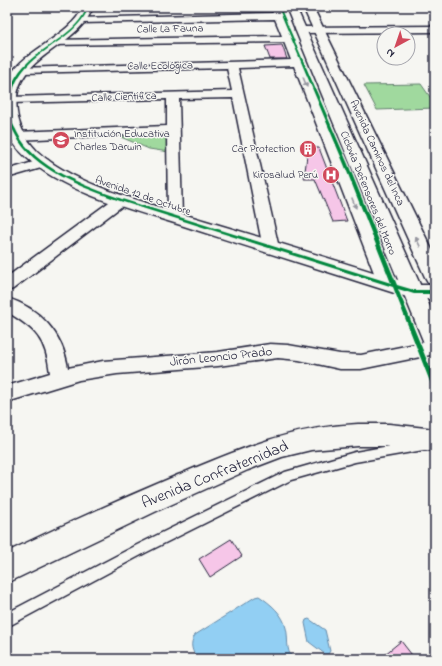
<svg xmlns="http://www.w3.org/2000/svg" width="442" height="666" font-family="'Indie Flower',sans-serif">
  <rect width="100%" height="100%" fill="#f6f6f2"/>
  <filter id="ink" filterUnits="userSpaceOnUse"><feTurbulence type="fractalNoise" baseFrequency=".025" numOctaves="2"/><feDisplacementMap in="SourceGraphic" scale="8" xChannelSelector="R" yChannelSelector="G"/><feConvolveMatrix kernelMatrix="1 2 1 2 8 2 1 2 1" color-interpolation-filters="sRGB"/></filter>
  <g filter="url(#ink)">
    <path fill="#a0d99e" stroke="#617e6c" d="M421,84L435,104V108L377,110L364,85Z
      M168,131L169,152L149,149L116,135Z"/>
    <path fill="#92cff3" stroke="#658aa9" d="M259,596C271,604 283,614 286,628C289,639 285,649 293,659H198C192,652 189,644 195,635L255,597Z
      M309,619L325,630L330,651L328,654H325L309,642L305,623L306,620Z"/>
    <path fill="#f6c6e8" stroke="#22223b" d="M282,45L287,59H270L265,46Z
      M308,148H319L347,221L333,222L315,179H304Z
      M231,539L242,556L210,577L199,559Z
      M401,641L415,659H379Z"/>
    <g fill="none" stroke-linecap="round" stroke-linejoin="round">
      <defs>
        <path id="service" d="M435,438V448L355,462L291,480L145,553L7,627V613L137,545L285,472L355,452Z"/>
        <path id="minor" d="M271,7H279L283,16L394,283L392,287L386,289L380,287L378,283L294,66L238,68L279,248L277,252L271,253L265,252L263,248L233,98L179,99L182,218L180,221H170L168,218L167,133L16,140L10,136L16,132L167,126V99L9,103H7V97H9L232,91L227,68L22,73L17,70L18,68L291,60L284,42L49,45L47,43L49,41L52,40L282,36L275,19L81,23L76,20L78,18L273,13Z
          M43,159L48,160L50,163L48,166L7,178V170Z
          M121,196L126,197L128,200L126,203L13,289L7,291V277L116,197Z
          M7,298C40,308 63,334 68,368L103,361L218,352L270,344L288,345L340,354L361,355L435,340V354L361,369H340L299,360L278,358L218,366L117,374L79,380L7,402V386L50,373C46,339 36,329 7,312Z"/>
        <path id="tertiary" d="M83,7H93C79,46 23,53 17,96C14,117 23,137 37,151C75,187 156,205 206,221C276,242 345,263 414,285H435V299H414L407,297C336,274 264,252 193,229C142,212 67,195 27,158C6,139 7,128 7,101C7,96 6,89 7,83C15,53 70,38 83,7Z
          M435,26V32L301,33L295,30L301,27Z
          M358,424H389L435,429V451L389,446H358L311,450L282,457L248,470L159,510L7,583V552C63,525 121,499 178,475C240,449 290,427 358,424Z"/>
        <path id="primary" d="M286,7H296L435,318V351L427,349L424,343Z
          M303,7H313L435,256V284L428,282L425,277Z"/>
      </defs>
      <use href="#service" stroke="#22223b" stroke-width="3"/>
      <use href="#minor" stroke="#22223b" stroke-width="3"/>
      <use href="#tertiary" stroke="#22223b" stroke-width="3"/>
      <use href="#primary" stroke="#22223b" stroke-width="3"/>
      <path stroke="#22223b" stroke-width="1.5" stroke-dasharray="1.5 1.5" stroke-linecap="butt" d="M7,57H14"/>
      <use href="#service" fill="#f6f6f2" fill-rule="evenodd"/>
      <use href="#minor" fill="#f6f6f2" fill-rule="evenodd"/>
      <use href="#tertiary" fill="#f6f6f2" fill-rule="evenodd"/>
      <use href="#primary" fill="#f6f6f2" fill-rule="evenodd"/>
      <defs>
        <path id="cycleway" d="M87,7H89C79,33 50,44 30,63C17,76 9,92 12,112C12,116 12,120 13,124C14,127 16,129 17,132C35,169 86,186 122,199L391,283L344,164L278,7H280L348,164L397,285L414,290H435V294H414L398,289L435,380V389H433L432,387L393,287L120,201C84,188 32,170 15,134C13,130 11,127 10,123C9,119 9,115 8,111C6,92 14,75 28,62C47,44 77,33 87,7Z"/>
      </defs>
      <use href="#cycleway" stroke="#f6f6f2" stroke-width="3"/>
      <use href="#cycleway" fill="#00873e" fill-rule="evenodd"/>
    </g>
    <defs><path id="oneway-solid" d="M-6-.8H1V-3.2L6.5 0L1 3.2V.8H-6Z"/></defs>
    <g fill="#9797a0">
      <use href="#oneway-solid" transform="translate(305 82) rotate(68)"/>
      <use href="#oneway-solid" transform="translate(354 203) rotate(68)"/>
      <use href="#oneway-solid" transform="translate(418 242) rotate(-115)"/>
    </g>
  </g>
  <defs>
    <symbol id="school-disc" viewBox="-11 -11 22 22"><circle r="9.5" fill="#d1495b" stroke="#f6f6f2"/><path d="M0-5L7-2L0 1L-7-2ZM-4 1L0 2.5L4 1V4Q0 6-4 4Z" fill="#fff"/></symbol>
    <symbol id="building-disc" viewBox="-11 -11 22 22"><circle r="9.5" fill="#d1495b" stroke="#f6f6f2"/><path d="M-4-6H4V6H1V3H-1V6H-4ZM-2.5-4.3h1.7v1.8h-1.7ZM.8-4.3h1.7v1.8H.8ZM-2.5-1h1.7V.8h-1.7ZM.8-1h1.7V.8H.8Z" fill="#fff"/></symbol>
    <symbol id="hospital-disc" viewBox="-11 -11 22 22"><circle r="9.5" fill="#d1495b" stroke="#f6f6f2"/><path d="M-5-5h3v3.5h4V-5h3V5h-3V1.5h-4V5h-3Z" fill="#fff"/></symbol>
  </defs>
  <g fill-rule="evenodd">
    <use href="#school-disc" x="51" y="130" width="20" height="20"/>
    <use href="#building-disc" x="298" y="139" width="20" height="20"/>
    <use href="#hospital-disc" x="321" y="165" width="20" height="20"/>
  </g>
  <g text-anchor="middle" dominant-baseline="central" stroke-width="3" stroke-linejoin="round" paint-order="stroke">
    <g font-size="11" fill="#22223b" stroke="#f6f6f2">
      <text transform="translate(170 29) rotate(-1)">Calle La Fauna</text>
      <text transform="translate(160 66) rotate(-1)">Calle Ecológica</text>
      <text transform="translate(124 97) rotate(-2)">Calle Científica</text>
      <text transform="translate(377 153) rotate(65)">Avenida Caminos del Inca</text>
      <text transform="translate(368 193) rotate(68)">Ciclovía Defensores del Morro</text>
      <text transform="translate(143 196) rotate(19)">Avenida 12 de Octubre</text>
    </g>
    <g font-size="11" fill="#22223b" stroke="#f6f6f2" text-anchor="end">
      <text x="74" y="134" text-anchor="start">Institución Educativa<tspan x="74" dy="13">Charles Darwin</tspan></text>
      <text x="295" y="149">Car Protection</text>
      <text x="318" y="175">Kirosalud Perú</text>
    </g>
    <g font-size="13" fill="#22223b" stroke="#f6f6f2">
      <text transform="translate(221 357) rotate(-6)">Jirón Leoncio Prado</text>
    </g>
    <g font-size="16" fill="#22223b" stroke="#f6f6f2">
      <text transform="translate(215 475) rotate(-22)">Avenida Confraternidad</text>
    </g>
  </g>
  <rect width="442" height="666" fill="none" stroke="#f6f6f2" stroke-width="24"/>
  <rect x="12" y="12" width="418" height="642" fill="none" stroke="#22223b" stroke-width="1.5" filter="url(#ink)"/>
  <g transform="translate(396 46) rotate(220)"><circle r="19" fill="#f6f6f2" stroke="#a1a1a9"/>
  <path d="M0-3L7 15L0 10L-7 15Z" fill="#d1495b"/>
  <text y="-6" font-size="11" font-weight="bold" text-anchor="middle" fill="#22223b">N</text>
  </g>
</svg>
